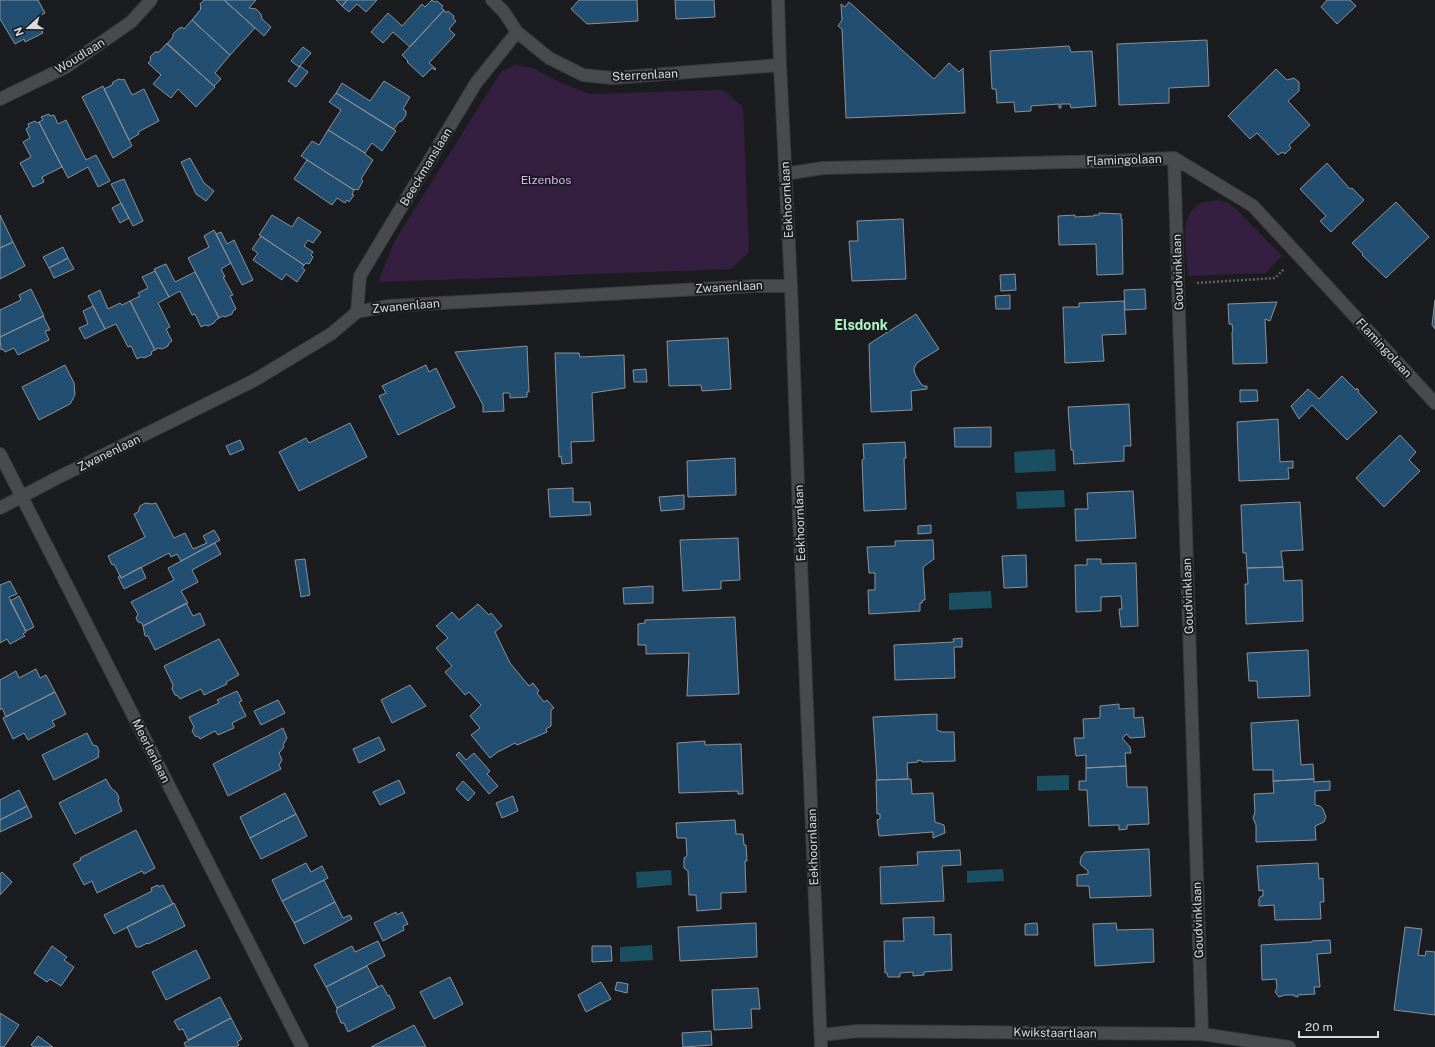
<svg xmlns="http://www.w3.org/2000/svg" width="1435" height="1047" font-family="'Public Sans',sans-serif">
  <rect width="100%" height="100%" fill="#1b1c20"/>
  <path fill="#351f40" d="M515,65L533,68L559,82L590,94L723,90L743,107L749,252L731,269L378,282L395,240L501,72Z
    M1217,200L1227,202L1235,208L1282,256L1266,273L1188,276C1187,256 1177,213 1201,203C1206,201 1212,201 1217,200Z"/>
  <path fill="#194f60" d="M1055,449L1056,471L1015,473L1014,452Z
    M1064,490L1065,507L1017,509L1016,492Z
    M991,591L992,608L949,610V593Z
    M1069,775V790L1037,791V776Z
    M1003,869L1004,881L967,883V871Z
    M671,870L672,885L637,888L636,872Z
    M652,945L653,960L620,962V947Z"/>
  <path fill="#224e72" stroke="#8d9194" d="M0,0H38L45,13L35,18L43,33L25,42L24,39L15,44L0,19Z
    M204,0H224L255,28L230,55L192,20L201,9L200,8L201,7L200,4Z
    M224,0H256L249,8L256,9L261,14L262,19L271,27L264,36Z
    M336,0H347L342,6Z
    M347,0H377L366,12L357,4L349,12L342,6Z
    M432,0L435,2L437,1L443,6L441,8L444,10L410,47L393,32L383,43L371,32L388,13L402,26L422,4L425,7Z
    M579,0H637L638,21L587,24L571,9Z
    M675,0H714L715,17L676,19Z
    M1327,0H1350L1356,6L1337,24L1321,7Z
    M849,2L934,79L949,63L959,72L963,68L965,113L846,118L842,29L838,26L842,20L841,4L845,7Z
    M444,10L446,13L448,11L454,16L453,18L456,21L449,29L455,35L429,63L436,69L435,70L432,68L423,77L407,62L408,61L402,55Z
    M192,20L230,55L215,73L221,79L214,86L167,44L173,37V34L178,29L182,27L184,29Z
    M1207,40L1209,86L1169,88V103L1119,105L1117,44Z
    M167,43L214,86L215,87L196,107L178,89L171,98L153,84L161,75L148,63L151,60L150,57L155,52H159Z
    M1069,46L1071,52L1092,51L1096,106L1071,108L1070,104H1061V108H1059V104L1031,106V111L1015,112L1014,102L997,103L996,89H992L990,51Z
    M303,47L311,53L299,67L291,61Z
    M300,66L308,72L296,87L288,81Z
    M1276,69L1287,80L1294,78L1299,82V91L1288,101L1310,125L1289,145L1291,148L1285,154L1282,152L1278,155L1257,133L1250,139L1228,116Z
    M119,79L122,80L124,79L132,95L144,89L159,121L138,132L139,134L129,140L104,89L112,85L113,82Z
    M384,81L410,97L403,109L406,111V115L402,121L399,122L394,129L336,93L342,83L370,101Z
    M103,86L132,146L113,158L82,97Z
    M336,93L396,131L382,151L372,143L365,153L328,130L341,110L329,102Z
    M49,114L50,116L54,115L58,124L66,120L86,160L96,155L110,181L98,187L88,167L68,178L39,122L43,120L41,117Z
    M35,121L37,123L39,122L62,167L42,177L44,182L33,187L20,163L31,157L23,142L30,138L26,129L29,127L28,124Z
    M328,130L365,153V154L373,160L361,179L363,181L358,190L355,189L354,190L301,156L312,141L319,145Z
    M190,158L204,183L214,191L206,201L196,194L181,162Z
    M307,160L354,190L352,194L354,195L349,202L347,200L345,203L337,198L332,205L294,179Z
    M1327,163L1350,189L1352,188L1364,200L1331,232L1320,221L1326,216L1300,189Z
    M124,179L143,221L133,226L111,184Z
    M1396,202L1429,237L1386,278L1362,255L1363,254L1352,243Z
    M121,203L129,218L120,223L112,208Z
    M1099,213L1121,214V219H1122L1123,274L1097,275L1096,244L1059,245L1058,216L1075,215V217L1094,216V215H1099Z
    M0,215L13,242L0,248Z
    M272,215L292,227L298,217L321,232L313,243L308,240L304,246L313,252L311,255L313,257L309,264L306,263L304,265L259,235Z
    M903,219L906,279L852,281L849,241H858L857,221Z
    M214,230L231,263L221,269L225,277H223L233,295L230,296L236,309L233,311L232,314L225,317L223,316L219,318L188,258L209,247L204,236Z
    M221,232L227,244L234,240L253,280L242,285L216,234Z
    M261,236L304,265L302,268L305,270L297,282L286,274L282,280L253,260L258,253L252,249Z
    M13,242L25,266L0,279V248Z
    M63,247L68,258L49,268L43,257Z
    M68,258L74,269L54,278L49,268Z
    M166,264L175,282L195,272L219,318L216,320L214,323L208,326L205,325L201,327L195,314L192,315L180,291L169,297L154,269Z
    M155,271L169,297L158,303L170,327L166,329L172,341L169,343L168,346L162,349L158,348L155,350L130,301L140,296L138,293L148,288L142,277Z
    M1015,274L1016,290L1001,291L1000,275Z
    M31,289L44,316L0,337V310L21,300L19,295Z
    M1145,289L1146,309L1125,310L1124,290Z
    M100,290L108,309L120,303L122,305L130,301L155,350L152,351L151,355L144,358L141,357L137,359L131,346L128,347L116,324L105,329L88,296Z
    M1010,295V309H996L995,296Z
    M1435,300V329L1432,325Z
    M1124,301L1126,334L1102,335L1104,361L1065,363L1063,307H1079V303Z
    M1277,302L1270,321L1265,319L1267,363L1233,364L1232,332L1233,331L1232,324H1229L1228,304Z
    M93,306L105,329L85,339L79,328L88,324L83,311Z
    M916,314L939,349L921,360L916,364L914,369L915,374L921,384L924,386H927V389L911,391L912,410L871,412L869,344Z
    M43,316L50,330L45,331L49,340L18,355L14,348L5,352L3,349L1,350L0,337Z
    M728,338L731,389L702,391L701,385L669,386L667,341Z
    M527,346L529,392H527V397L510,398V394L509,393H503L504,411L483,412V405L455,352Z
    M555,353H579L580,357L624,355L625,388L592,393L594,441L571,442L572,463L562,464L561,456L559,457Z
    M65,365L74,383L75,394L73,399L70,404L39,420L22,387Z
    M426,365L429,372L436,368L455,407L398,435L379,396L386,393L382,386Z
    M646,369L647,382H634L633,370Z
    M1342,376L1356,390L1357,388L1359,391L1358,392L1377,412L1347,440L1312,405L1299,419L1291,406L1308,389L1319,399Z
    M1240,390H1257L1258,401L1240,402Z
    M1129,404L1131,446H1124V461L1074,464L1073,450H1071L1068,407Z
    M1278,419L1280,462L1293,461V468H1288L1289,479L1239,481L1237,422Z
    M350,423L367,457L299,491L279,452L306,438L309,443Z
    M991,427V447H955L954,428Z
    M1400,435L1416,452L1409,460L1420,471L1384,507L1356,478Z
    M240,440L244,449L230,455L226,446Z
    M905,442L906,458H904L906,509L864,511L862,460L864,459L863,444Z
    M735,458L736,495L688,497L687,461Z
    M573,488V502H590L591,515L550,517L548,489Z
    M1133,491L1136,538L1076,541L1075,509H1088L1087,493Z
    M684,495V509L661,511L659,497Z
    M1300,502L1303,550L1281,551L1283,567L1247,568L1246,553H1243L1241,505Z
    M145,503L152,504L156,503L174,538L185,533L193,549L207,543L203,536L214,530L220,540L181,561L177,554L171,557L169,553L121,578L114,564L112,565L108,556L145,537L134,514L138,512L140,506Z
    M931,525V533L918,534V526Z
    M738,538L740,580L721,581V589L683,591L680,540Z
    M933,540L934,559L923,567L925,600H923L922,603H920V611L869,614L868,590H875V573H869L867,547L895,546V541Z
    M215,543L221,554L192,570L198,582L181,591L188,603L143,626L142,623L138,622L136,618L138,614L131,602L174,580L168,568Z
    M1026,555L1027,587L1004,588L1002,556Z
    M305,559L310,595L301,597L295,560Z
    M1087,559H1101V564L1136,563L1138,626L1121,627L1119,609H1122L1121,596L1101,597V611L1076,612L1075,565H1087Z
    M141,567L146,578L124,589L118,577L120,575L121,578Z
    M1283,567L1284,581L1302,580L1303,621L1246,624L1245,584H1248L1247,568Z
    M10,581L17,594L9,597L26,632L23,634L25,636L10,644L7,639L0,643V585Z
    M653,586V603L624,604L623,588Z
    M19,596L34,627L26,631L10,601Z
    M186,603L193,616L200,613L205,625L155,650L148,636H145L143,626Z
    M478,604L489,615L491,613L502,626L495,632L510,663L529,686L533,683L539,691L537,693L544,702L547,700L554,708L551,710V726L546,729L547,732L517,745L515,743L500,751H499L490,758L471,735L480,728L470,716L481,705L469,692L465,695L445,672L452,666L436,648L448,638L436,626L452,612L459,620Z
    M735,617L739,694L687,696L689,653L646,654V645H638V624L645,623V620Z
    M962,638V647H954L955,678L895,680L894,645L954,642L953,639Z
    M219,639L239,675L226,682L227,684L204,695L201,689L180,699L178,696L175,695L172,689L173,685L164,666Z
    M1308,650L1310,696L1258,698L1257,681H1249L1247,653Z
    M36,669L40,678L46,675L55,692L6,717L2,708L0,710V680L16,671L19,678Z
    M410,685L426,706L392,723L381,700Z
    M237,691L242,701L239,702L246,716L232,723L234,728L218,735L215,731L200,739L199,737L195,736L192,731L194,727L189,717L219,703L217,700Z
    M55,692L66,714L52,721L55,726L28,740L24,733L13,739L3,718Z
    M278,700L285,713L261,725L254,711Z
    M1119,704V709L1134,708V718L1143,717L1145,737L1130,738L1127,734L1122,738L1130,747L1131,753H1125L1126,766L1086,768V755L1076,756L1074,738H1084L1083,719L1100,718V706Z
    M937,714V730L942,732H954L955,761L922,762V761L918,760V762L907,763L908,779L877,780L873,717Z
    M1298,720L1301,765L1313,764L1314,779L1273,781V770H1253L1251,723Z
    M283,728L287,738L283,745L284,747L279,753L282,760L279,765L281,769L228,796L213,764Z
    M87,733L93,745L97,746L99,751L98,755L99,757L54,780L42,755Z
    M379,737L385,750L359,763L353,749Z
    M705,741V745L741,744L743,794H738V791L679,793L677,743Z
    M459,752L466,760L474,753L490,771L487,774L498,786L489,794L456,755Z
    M1126,766L1127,787H1147L1149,824L1127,825V829L1119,830V825L1089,826L1087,790H1079V781H1086V768Z
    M106,779L111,788L117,793L119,798L118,801L122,811L75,834L59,803Z
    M911,779L912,794L933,793L935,822L944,825L945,833L933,838V832L879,836L877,820L880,819V814H877L876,780Z
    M1314,779V782L1330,781V790L1315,791V805L1320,806L1323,809L1326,817L1324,822L1315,826L1316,840L1256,842V825L1253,818L1255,812L1254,794L1274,793L1273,781Z
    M399,780L405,793L380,805L373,792Z
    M463,781L475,793L468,801L456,789Z
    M19,790L27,806L0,820V800Z
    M285,793L296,814L250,838L240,817Z
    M513,796L518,811L502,818L496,803Z
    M27,806L32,817L0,832V820Z
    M296,814L307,836L261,859L250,838Z
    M735,820L736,834H743L744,845H746L747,861H745L746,892L721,893V909L697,911L696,895H689L688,871L684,868V858L687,856L686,838H677L676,823Z
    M136,830L155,868L144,874L142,871L97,893L92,881L84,885L73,864L81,860L80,858Z
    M1149,849L1151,896L1090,898L1089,886H1077V875L1088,874V871L1081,865L1080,863L1081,857L1085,852Z
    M960,850L961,865L942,866L944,901L881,904L880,867L918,865L917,852Z
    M306,863L311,872L322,866L328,878L282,901L272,880Z
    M1318,863L1319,879L1323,878L1324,902H1320L1321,919L1275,920L1274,905L1259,906V899L1261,896H1263V890L1259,891L1257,866Z
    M2,872L12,882L0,895V874Z
    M324,880L335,902L294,923L282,901Z
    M158,885L159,887L163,885L173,904L114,934L104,915L152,891L151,888Z
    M335,902L343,918L350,915L352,919L304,944L294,923Z
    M174,903L185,926L148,944L147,943L140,947H136L127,927Z
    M396,912L397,915L402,912L408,924L403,926L404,930L383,941L374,923Z
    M934,917V935L951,934L952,970L924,972V975L913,976V972L900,973V977H888L887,973H885L884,941H904L903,918Z
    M756,923L757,957L680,961L678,927Z
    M1037,923L1038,935H1025V924Z
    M1116,923L1117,930L1153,929L1154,962L1095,966L1093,924Z
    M1405,927L1422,929L1418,955L1425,956L1426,951L1435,952V1015L1394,1010Z
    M1330,940L1331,953L1317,954L1320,987H1314L1315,994L1298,995V997L1294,996V995H1285L1279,997L1275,992L1277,988L1276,979L1262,980L1261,945L1312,942V941Z
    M378,941L385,956L326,987L314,965L352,946L355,952Z
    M52,946L67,957L64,960L74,967L61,986L50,979L47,982L34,973Z
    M592,946H611L612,961L592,962Z
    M196,950L210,978L166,1000L152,972Z
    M367,966L378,987L337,1008L326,987Z
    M450,977L463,1004L434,1019L420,992Z
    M601,982L611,999L586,1012L578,995Z
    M617,982L628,984L627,993L615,990Z
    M382,985L388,996L389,995L395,1008L348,1032L344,1023H341L336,1011L337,1010V1008Z
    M758,988L760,1009H751L752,1028L714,1030L712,990Z
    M220,997L231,1018L188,1040L183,1029L179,1030L174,1021Z
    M0,1013L19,1025L4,1047H0Z
    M231,1018L242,1039L237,1042L239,1045L236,1047H186L184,1043Z
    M414,1025L426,1047H371Z
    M711,1031L712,1045L683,1047L682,1033Z
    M38,1036L53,1047H34L31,1045Z"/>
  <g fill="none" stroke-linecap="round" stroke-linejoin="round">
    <defs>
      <path id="minor" d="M492,0L504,12L517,32L549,58L583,75L612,78L780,65
        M778,0L780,65L791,286L799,514L821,1047
        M0,99L66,67L131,22L151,0
        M1174,158L1202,1034
        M785,174L823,168L1111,161L1174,158L1253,206L1435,403
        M357,312L360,276L476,83L517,32
        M0,454L302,1047
        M0,508L55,479L253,381L331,334L357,312L388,306L754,286H791
        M821,1035L858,1031L1202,1034L1289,1047"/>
    </defs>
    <use href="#minor" stroke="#38393b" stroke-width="14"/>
    <path stroke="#5f6064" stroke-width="2.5" stroke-dasharray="2 2" stroke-linecap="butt" d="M1197,283L1275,278L1284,269"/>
    <use href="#minor" stroke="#484a4e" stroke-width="12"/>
  </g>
  <g text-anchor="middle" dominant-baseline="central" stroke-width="4" stroke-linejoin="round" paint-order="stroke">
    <g font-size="12" fill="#d8d9db" stroke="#1b1c20">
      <text transform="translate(80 56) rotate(-32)">Woudlaan</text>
      <text transform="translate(645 75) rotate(-3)">Sterrenlaan</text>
      <text transform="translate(1124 160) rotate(-2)">Flamingolaan</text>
      <text transform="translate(426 167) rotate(-59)">Beeckmanslaan</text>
      <text transform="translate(787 200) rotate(-93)">Eekhoornlaan</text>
      <text transform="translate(1178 272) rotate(-92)">Goudvinklaan</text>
      <text transform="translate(729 287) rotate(-3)">Zwanenlaan</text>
      <text transform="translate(406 306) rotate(-5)">Zwanenlaan</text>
      <text transform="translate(1384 348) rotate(47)">Flamingolaan</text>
      <text transform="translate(109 453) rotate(-26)">Zwanenlaan</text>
      <text transform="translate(800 523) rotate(-92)">Eekhoornlaan</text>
      <text transform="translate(1188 596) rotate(-92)">Goudvinklaan</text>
      <text transform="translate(151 751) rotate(63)">Meerlenlaan</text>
      <text transform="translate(813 847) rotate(-92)">Eekhoornlaan</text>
      <text transform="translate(1198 920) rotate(-92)">Goudvinklaan</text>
      <text transform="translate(1055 1033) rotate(1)">Kwikstaartlaan</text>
    </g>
    <g font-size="12" fill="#ddaff5" stroke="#1b1c20">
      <text x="546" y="180">Elzenbos</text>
    </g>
    <g font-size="14" font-weight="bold" fill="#adf7c6" stroke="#1b1c20">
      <text x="861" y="325">Elsdonk</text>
    </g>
  </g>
  <g transform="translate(28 28) rotate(249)" stroke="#1b1c20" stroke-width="3" paint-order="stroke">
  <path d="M0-3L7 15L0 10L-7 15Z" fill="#d8d9db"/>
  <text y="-6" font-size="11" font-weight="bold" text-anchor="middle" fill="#d8d9db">N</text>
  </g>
  <path d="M1299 1031v6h79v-6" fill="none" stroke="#d8d9db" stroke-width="2"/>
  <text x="1305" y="1031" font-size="12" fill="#d8d9db" stroke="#1b1c20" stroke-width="3" paint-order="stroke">20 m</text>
</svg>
